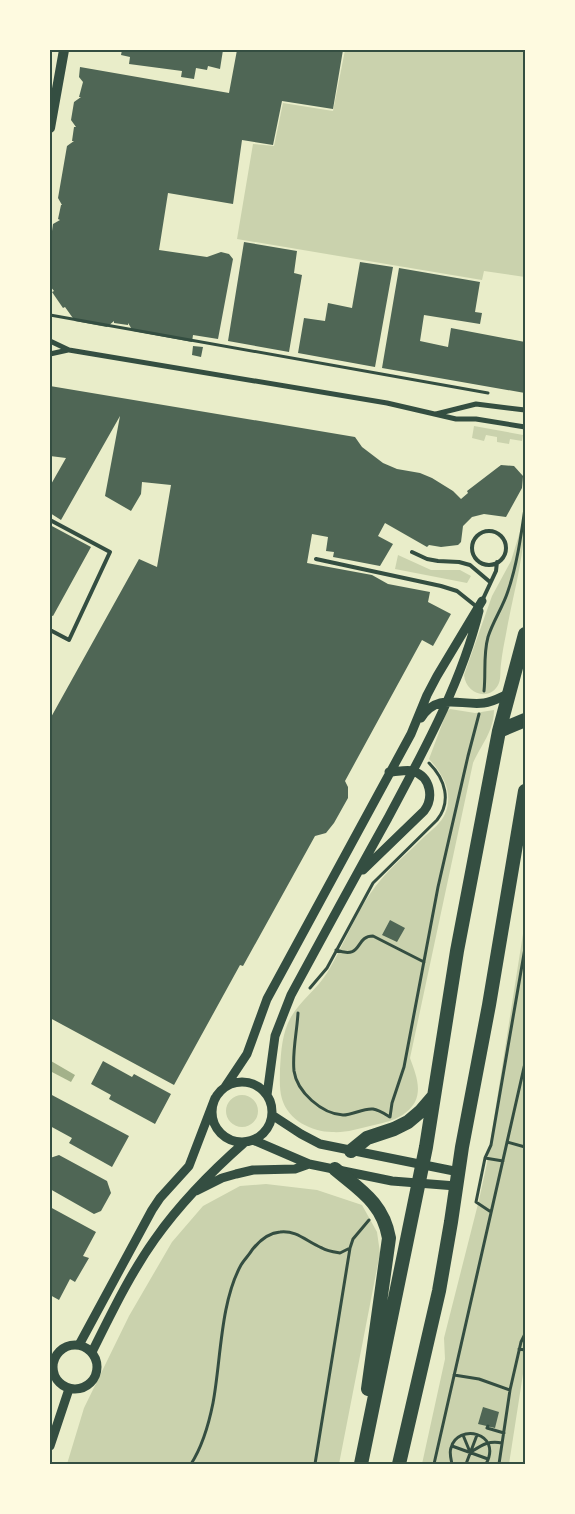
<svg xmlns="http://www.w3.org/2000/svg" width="575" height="1514" font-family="Bitter,serif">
  <rect width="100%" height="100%" fill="#e9edc9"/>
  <path fill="#cad2ad" d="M345,50H525V277L484,271L482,280L237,239L253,144L274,146L283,103L333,111Z
    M474,426L523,435L522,441L510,439L509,444L497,442V437L486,435L484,441L472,438Z
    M525,515C525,556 513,594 506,634C504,644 502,654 501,664C500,670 501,678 499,683C491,702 466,695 464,675L492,596L511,561Z
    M398,555L431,570H460L471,576L467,583L395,569Z
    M450,709L475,713L494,710C494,731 481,745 473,763L410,1058C415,1072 422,1088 415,1102C405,1119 387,1122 370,1126C358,1129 345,1133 332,1132C312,1132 288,1120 282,1099C279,1089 280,1078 280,1069C281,1051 282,1033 291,1017C300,1001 317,989 327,973C345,944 357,908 379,882C393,865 410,851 425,836C432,830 441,823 445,814C454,793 443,774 429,759L447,711Z
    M525,921V1361L509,1464H422L445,1359L444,1338L479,1200L487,1163Z
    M226 1111a16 16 0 1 1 32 0a16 16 0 1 1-32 0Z
    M266,1184L317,1190L362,1205L377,1232L380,1253L339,1464H67L84,1408L129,1316L172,1242L203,1206L240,1186Z"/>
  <path fill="#a3b18a" d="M51,1061L75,1075L71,1082L50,1071Z"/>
  <path fill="#4f6655" d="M122,50H223L220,69L208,66L207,70L196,68L194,79L181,77L182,71L129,64L130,57L121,55Z
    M237,50H343L333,109L282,101L273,145L242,140L233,204L168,193L159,250L207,257L221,252L229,254L233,259L218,339L193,335L192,342L133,331L128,323V325L114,323V321L107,327L75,321L65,307L63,308L52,292L54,291L50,286V245L53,224L60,220L58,219L61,205H62L58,198L67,146L74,141H72L74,127H76L71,120L74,102L81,97H79L83,82L79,77L80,67L229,93Z
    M244,242L297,251L294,273L302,275L289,352L228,341Z
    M360,262L393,267L375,367L298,353L304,318L325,321L328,303L352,308Z
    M399,268L480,282L475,312L482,313L480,324L424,315L420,341L448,347L451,328L525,342V393L382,368Z
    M193,346L203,347L201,357L192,355Z
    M50,386L355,437L362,447L383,463L397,469L420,473L432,478L453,491L461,499L468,493L467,491L501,465L514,466L523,476L522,488L506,517L484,514L472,517L463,526L461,542L458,545L441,547L429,545L427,547L385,523L378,536L393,544L380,566L333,557L334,552L326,551L328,537L312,534L307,563L372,575L388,584L430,592L428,602L451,614L433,646L422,640L345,781L348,787V798L334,823L326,833L315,836L243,966L240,965L174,1085L50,1018V719L139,559L157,567L171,485L142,482L141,494L131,511L105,496L120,416L61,520L50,513V486L66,458L50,456Z
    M50,525L91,547L53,616L50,615Z
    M390,920L405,928L397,942L382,935Z
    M103,1061L132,1077L134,1074L171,1094L155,1124L109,1099L111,1095L91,1084Z
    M50,1094L129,1136L112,1167L69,1143L72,1138L50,1126Z
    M59,1155L107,1181L111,1193L101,1211L94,1214L50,1189V1158Z
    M50,1207L96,1232L83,1256L89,1258L75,1282L70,1279L59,1300L50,1295Z
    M483,1407L499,1412L495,1428L478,1424Z"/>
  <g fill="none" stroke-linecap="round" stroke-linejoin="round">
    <path stroke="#344e41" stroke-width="3" d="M50,315L488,393
      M484,691C486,673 483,655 488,637C493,621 503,607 508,591C517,565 521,536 525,508
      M336,950C364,960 354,936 373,936L424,962
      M310,988L327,968L373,883L437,820C452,801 445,779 429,763
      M298,1013C297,1032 292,1052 294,1071C297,1092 322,1114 343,1115C353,1115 363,1108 373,1109C379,1110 385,1114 390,1117L392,1103L404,1067L438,887L468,756L479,714
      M507,1142L525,1147
      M485,1158L503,1161
      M491,1212L476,1202L485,1158L491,1145L525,948
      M519,1349L525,1350
      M454,1375L479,1379L510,1390
      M488,1426L487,1428L504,1433
      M463,1435L470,1452
      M452,1446L488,1459
      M471,1452C482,1445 489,1440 502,1443
      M191,1464C202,1447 209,1423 213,1403C221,1361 220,1303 241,1265C244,1260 249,1255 252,1250C259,1241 268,1233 280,1232C297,1230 307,1242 322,1248C327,1251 334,1252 340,1253L350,1248L353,1239L369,1220
      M315,1464L350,1248
      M434,1464L525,1063
      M452,1464C451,1459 449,1452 451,1448C457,1423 503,1432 486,1464
      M466,1464L477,1435
      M499,1464L510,1390L521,1342L525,1334"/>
    <path stroke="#344e41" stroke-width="4" d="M50,520L110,552L69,640L50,630
      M472 548a17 17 0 1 1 34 0a17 17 0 1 1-34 0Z
      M412,552L427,559L438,561L459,562L470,565L490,582
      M316,559L441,586L457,591L477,607
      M482,601L496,571L497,562"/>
    <path stroke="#344e41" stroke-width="5" d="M50,341L69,350L387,403L456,419H476L525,427
      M50,354L68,350
      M436,414L476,404L525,410"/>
    <path stroke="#344e41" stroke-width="9" d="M421,718C438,692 460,706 484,703C493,702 501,697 510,693
      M363,870L424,811C434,798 431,777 413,771C407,769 396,772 389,772
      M212 1112a30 30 0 1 1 60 0a30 30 0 1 1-60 0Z
      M225,1087L247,1054L267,999L411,734L427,695L437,676L482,601
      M267,1095L275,1036L291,995C323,936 355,877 388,818C423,752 461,684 479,611
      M272,1115L301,1134L320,1144L459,1172
      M253,1140L309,1164L392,1181L456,1186
      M196,1191L222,1178L236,1174L253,1170L295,1169L309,1164
      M53 1367a22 22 0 1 1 44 0a22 22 0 1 1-44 0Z
      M79,1345L152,1210L160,1198L189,1166L215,1098
      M92,1352C111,1314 130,1274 155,1239C181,1202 212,1171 245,1142
      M50,1446L69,1389"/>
    <path stroke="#344e41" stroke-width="10" d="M50,128L64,50"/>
    <path stroke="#344e41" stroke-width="14" d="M499,731L525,720
      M351,1151L367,1138L394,1129L408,1122L421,1111L433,1097
      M335,1169C360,1190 383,1203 389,1238L368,1389
      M361,1464L426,1147L457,951L499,731L525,634
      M399,1464L439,1291L451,1222L462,1147L489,1005L525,791"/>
  </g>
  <rect width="575" height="1514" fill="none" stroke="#fefae0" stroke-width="102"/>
  <rect x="51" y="51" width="473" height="1412" fill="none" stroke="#344e41" stroke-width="2"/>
</svg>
